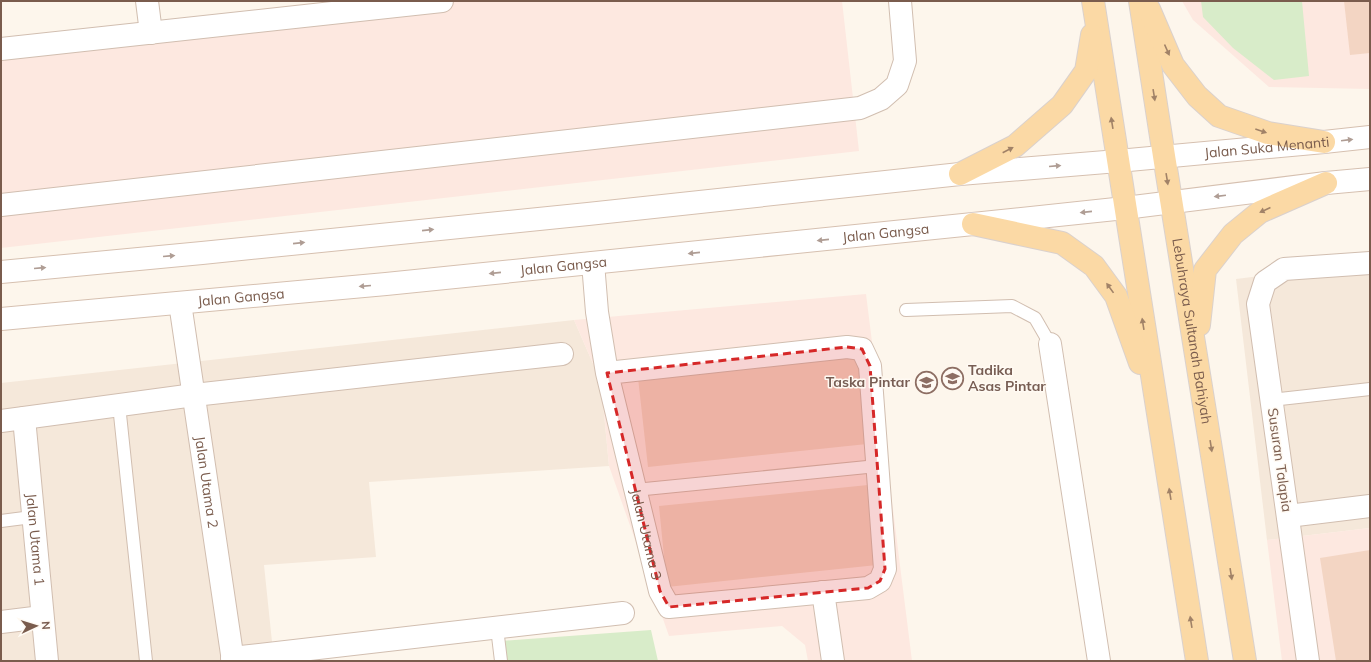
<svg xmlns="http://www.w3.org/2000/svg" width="1371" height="662" font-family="Mulish,sans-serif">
  <rect width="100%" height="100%" fill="#fdf6ec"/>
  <path fill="#f5e8da" d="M1370,262V528L1267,540L1236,279Z
    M574,320L601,382L609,466L369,482L376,557L264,565L274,661H1V383Z"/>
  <path fill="#fde8e0" d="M355,1H842L859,151L1,248V41Z
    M1182,1H1370V89L1269,87L1193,20Z
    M866,294L912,661H808L805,645L782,626L669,636L609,466L601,382L574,320Z
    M1370,528V661H1282L1267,540Z"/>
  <path fill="#d8ecc9" d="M1201,1H1302L1309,76L1274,80L1233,48L1203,17Z
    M651,630L658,661H503L501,641Z"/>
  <path fill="#f3d5c3" d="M1344,1H1370V53L1350,55Z
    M858,355L867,444L648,467L638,378Z
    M868,485L877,565L667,587L659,506Z
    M1370,550V661H1336L1320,558Z"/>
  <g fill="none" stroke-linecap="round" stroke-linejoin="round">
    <defs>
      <path id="service" d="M906,310L1012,306L1035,318L1050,344
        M1271,400L1370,389
        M119,405L146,661
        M635,490L877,466
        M1,521L32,517
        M497,628L501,661"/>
      <g id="minor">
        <path d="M147,1L151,33"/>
        <path d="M1,49L442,1"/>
        <path d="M1,205L860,108L881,99L897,85L905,61L900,1"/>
        <path id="s1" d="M593,263L597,312L607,373L660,591L669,607L868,588L880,581L885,569L870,366L862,349L847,347L607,373"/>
        <path id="s2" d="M180,303L233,661"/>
        <path d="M1050,344L1099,661"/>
        <path id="s3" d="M24,418L47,661"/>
        <path d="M1,421L194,395L562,354"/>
        <path d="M1288,516L1370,506"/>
        <path d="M823,592L833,661"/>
        <path d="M1,622L42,617"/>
        <path d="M232,658L623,613"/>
        <path d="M1308,661L1258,304L1265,282L1284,269L1370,263"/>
      </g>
      <g id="secondary">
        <path id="s4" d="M1,272L202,253L588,214L960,174L1118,161L1324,142L1370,137"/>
        <path id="s5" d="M1,319L386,284L973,224L1125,208L1326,183L1370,179"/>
      </g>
      <g id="primary">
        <path d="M1093,1L1197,661"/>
        <path id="s6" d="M1140,1L1164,156L1245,661"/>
        <path d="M1149,9L1173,65L1197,96L1219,116L1268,133L1324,142"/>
        <path d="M960,174L1015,146L1062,105L1086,71L1092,35"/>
        <path d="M973,224L1062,243L1094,266L1116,296L1140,363"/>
        <path d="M1199,325L1205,270L1233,234L1260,212L1326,183"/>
      </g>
    </defs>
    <use href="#service" stroke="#d1beb0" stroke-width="14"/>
    <use href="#minor" stroke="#d1beb0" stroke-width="24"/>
    <use href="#secondary" stroke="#d6c0b0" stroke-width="24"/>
    <use href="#primary" stroke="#dad1cd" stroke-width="24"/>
    <use href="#service" stroke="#fff" stroke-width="12"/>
    <use href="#minor" stroke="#fff" stroke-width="22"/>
    <use href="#secondary" stroke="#fff" stroke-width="22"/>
    <use href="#primary" stroke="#fbd9a5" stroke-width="22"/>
  </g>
  <defs><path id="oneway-solid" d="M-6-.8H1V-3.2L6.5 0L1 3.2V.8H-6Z"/></defs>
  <g fill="#a18267">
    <use href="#oneway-solid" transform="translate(1167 50) rotate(66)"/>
    <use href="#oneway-solid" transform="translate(1154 95) rotate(81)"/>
    <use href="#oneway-solid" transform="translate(1112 123) rotate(-99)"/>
    <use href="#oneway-solid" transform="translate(1261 131) rotate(19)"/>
    <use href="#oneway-solid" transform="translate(1008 150) rotate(-27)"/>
    <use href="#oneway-solid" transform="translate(1167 179) rotate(81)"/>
    <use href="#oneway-solid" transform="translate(1265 210) rotate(155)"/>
    <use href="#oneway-solid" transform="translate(1110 288) rotate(-126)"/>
    <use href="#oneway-solid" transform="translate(1143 324) rotate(-99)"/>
    <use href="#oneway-solid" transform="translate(1211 446) rotate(81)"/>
    <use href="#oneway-solid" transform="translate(1170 494) rotate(-99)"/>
    <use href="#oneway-solid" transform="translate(1231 574) rotate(81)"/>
    <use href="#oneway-solid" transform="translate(1191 622) rotate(-99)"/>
  </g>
  <g fill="#af9d94">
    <use href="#oneway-solid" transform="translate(1347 140) rotate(-7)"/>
    <use href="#oneway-solid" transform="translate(1055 166) rotate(-5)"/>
    <use href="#oneway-solid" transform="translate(1220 196) rotate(173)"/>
    <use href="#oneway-solid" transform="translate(1086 212) rotate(174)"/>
    <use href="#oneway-solid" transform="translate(428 230) rotate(-6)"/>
    <use href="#oneway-solid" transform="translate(823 240) rotate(174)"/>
    <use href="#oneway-solid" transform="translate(299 243) rotate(-6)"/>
    <use href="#oneway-solid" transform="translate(694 253) rotate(174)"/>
    <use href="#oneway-solid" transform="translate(169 256) rotate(-5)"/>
    <use href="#oneway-solid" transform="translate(40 268) rotate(-5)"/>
    <use href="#oneway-solid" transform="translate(495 273) rotate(174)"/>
    <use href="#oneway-solid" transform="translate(365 286) rotate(175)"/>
  </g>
  <path fill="#d62828" fill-opacity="0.2" stroke="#d62828" stroke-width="3" stroke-dasharray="8 5" stroke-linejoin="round" d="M847,347L862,349L870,366L885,569L880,581L868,588L669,607L660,591L607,373Z"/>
  <defs>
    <symbol id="school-ring" viewBox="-11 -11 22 22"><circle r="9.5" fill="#fffaf3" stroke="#8d6e63" stroke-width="1.5"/><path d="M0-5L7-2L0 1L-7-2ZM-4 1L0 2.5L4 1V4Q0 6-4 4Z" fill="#8d6e63"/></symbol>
  </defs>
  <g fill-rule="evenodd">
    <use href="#school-ring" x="940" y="366" width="25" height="25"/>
    <use href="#school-ring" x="914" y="370" width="25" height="25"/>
  </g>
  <g text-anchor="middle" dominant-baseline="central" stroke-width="3" stroke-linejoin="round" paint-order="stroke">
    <g font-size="14" fill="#7a5c4d" stroke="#fffaf3">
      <text stroke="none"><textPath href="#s4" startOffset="1272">Jalan Suka Menanti</textPath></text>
      <text stroke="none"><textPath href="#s5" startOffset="889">Jalan Gangsa</textPath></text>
      <text stroke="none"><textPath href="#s5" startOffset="565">Jalan Gangsa</textPath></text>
      <text stroke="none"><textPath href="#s5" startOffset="241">Jalan Gangsa</textPath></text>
      <text stroke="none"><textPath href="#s6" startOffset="334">Lebuhraya Sultanah Bahiyah</textPath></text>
      <text transform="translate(1280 460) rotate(82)">Susuran Talapia</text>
      <text stroke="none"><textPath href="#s2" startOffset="181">Jalan Utama 2</textPath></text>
      <text stroke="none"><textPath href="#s1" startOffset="277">Jalan Utama 3</textPath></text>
      <text stroke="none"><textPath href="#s3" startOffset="122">Jalan Utama 1</textPath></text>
    </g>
    <g font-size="14" font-weight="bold" fill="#785e54" stroke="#fffaf3" text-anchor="start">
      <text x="968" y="370">Tadika<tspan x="968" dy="16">Asas Pintar</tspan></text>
      <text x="910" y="382" text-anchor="end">Taska Pintar</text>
    </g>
  </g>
  <rect width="1371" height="662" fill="none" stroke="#7a5c4d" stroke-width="4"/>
  <g transform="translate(36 626) rotate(86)" stroke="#fffaf3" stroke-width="3" paint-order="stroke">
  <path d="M0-3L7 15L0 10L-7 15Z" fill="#7a5c4d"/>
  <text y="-6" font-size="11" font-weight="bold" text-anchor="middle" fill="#7a5c4d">N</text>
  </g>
</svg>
